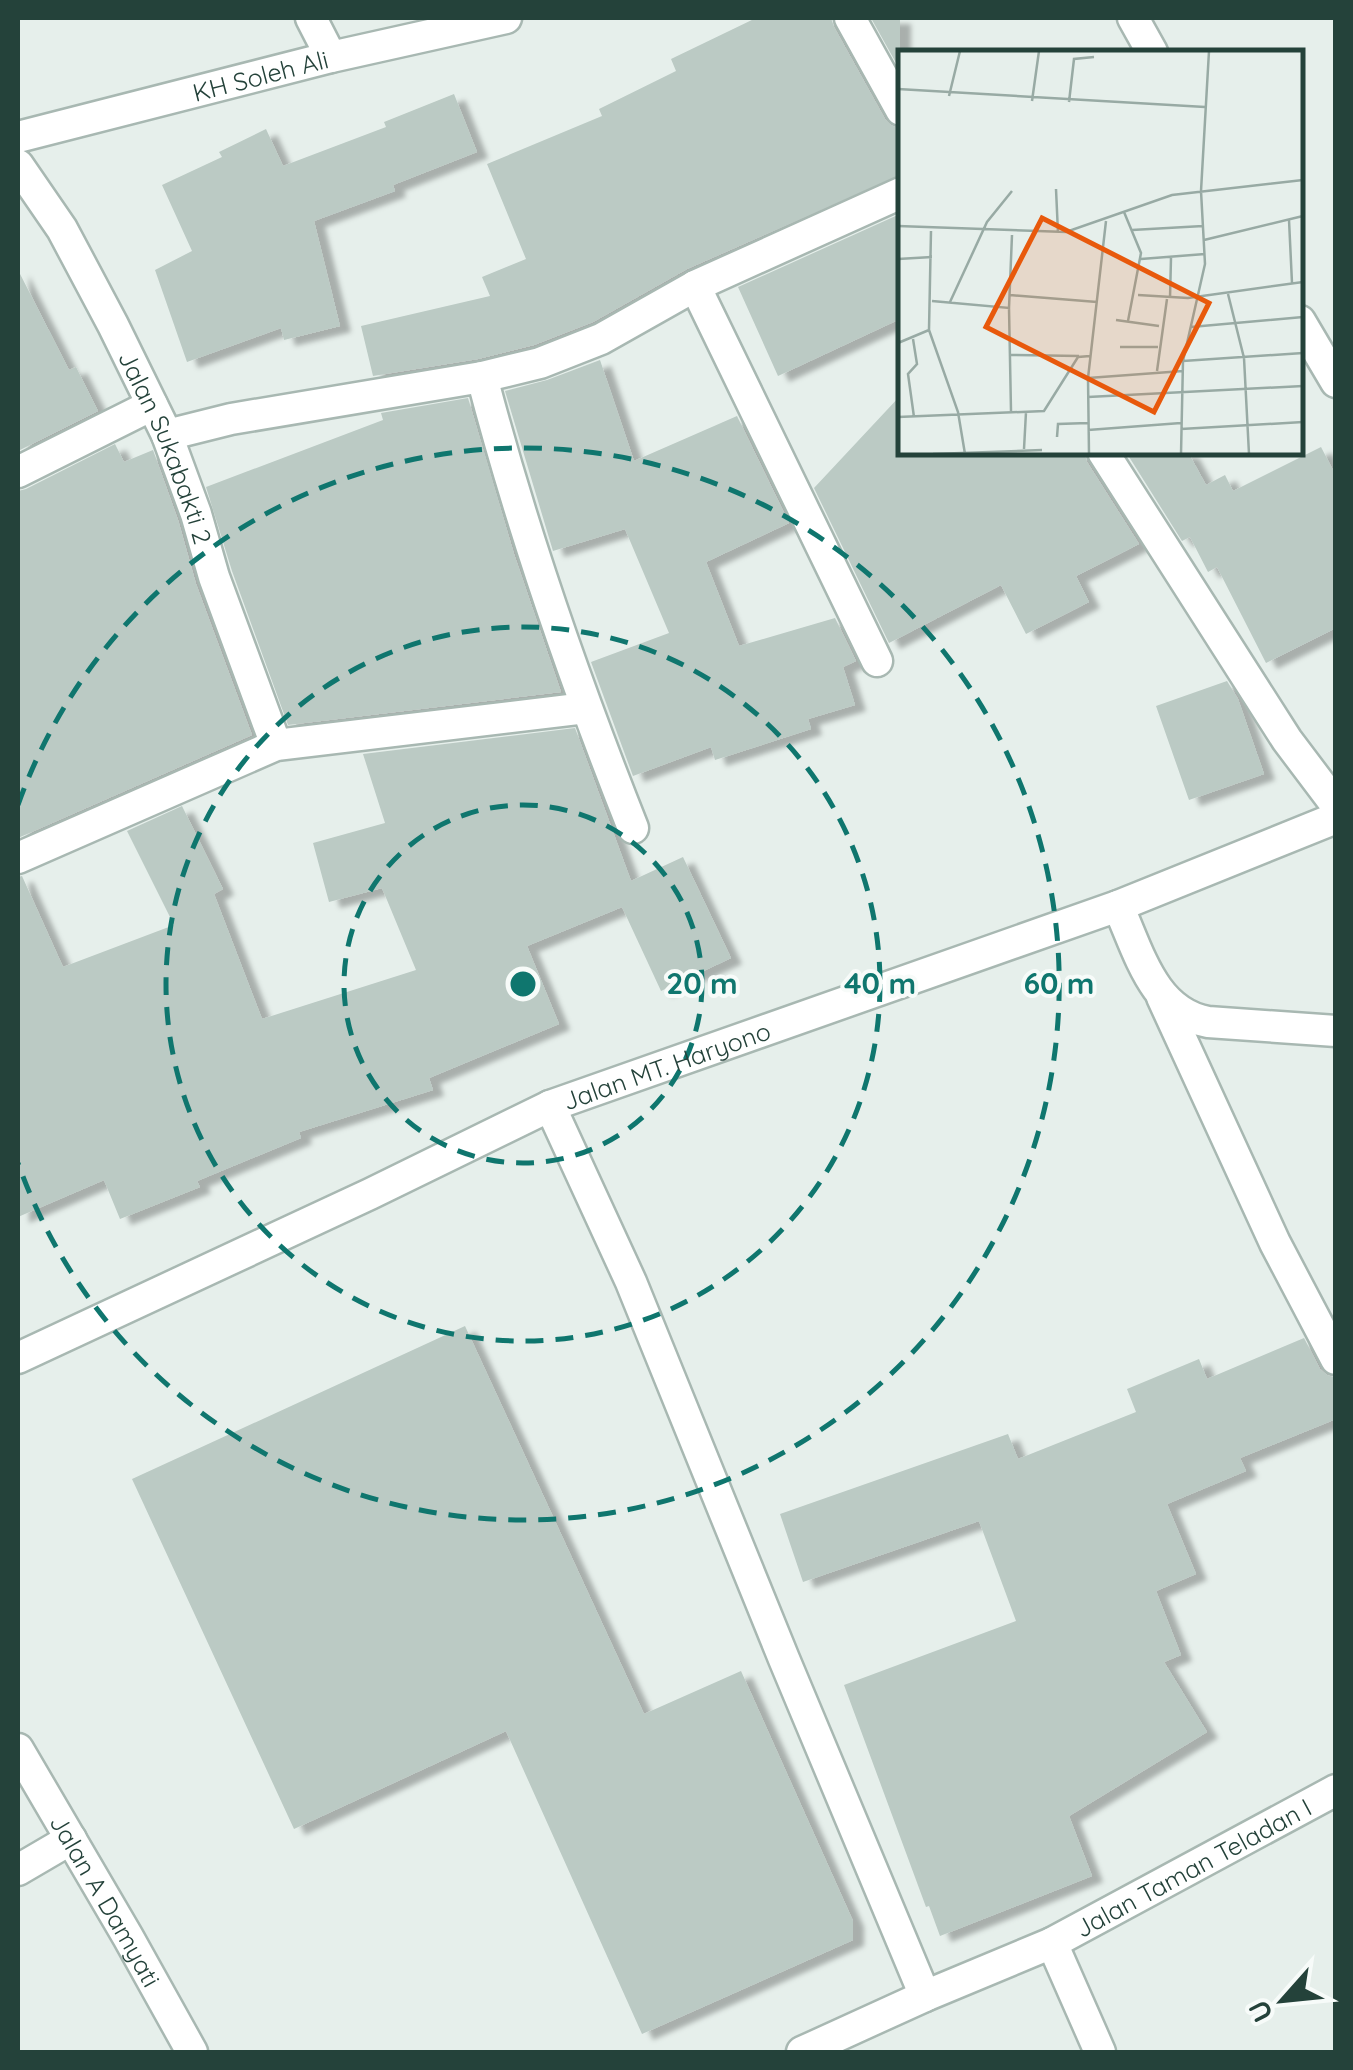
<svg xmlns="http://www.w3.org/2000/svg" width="1353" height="2070" font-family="Quicksand,sans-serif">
  <defs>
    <filter id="shadow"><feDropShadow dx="11" dy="6" stdDeviation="2.5" flood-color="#0004"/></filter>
  </defs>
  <rect width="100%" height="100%" fill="#e6efeb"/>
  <path fill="#bbcac4" filter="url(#shadow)" d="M756,18H831L834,27L885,119L891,125L900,129V175L687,269L593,322L534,345L478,359L373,376L361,326L490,296L482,277L526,259L487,164L602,116L599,109L676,71L671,59Z
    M871,18H900V70Z
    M454,94L477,152L393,185L395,191L314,221L340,326L284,340L281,328L187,362L155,270L192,251L162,185L222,157L219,152L266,129L283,166L386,127L384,122Z
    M900,214V319L778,376L738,287Z
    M18,270L69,370L76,367L98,411L18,451Z
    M600,360L634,461L737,416L789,523L706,562L739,646L835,618L856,661L843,667L855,705L808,719L811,729L715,760L711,747L633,776L591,662L669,633L625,529L553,551L505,391L547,380Z
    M900,396V452H1084L1087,462L1139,544L1076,576L1089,602L1026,634L1001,585L889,643L814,488Z
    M468,398L514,554L561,692L288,725L232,571L206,487L383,420L381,413Z
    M115,444L124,462L153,450L178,520L196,584L252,735L18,838V491L26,489Z
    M1321,447L1336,476V628L1266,663L1217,567L1208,572L1190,537L1182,541L1126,452H1188L1206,485L1225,475L1233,491Z
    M1227,681L1238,699L1264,774L1189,800L1156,706Z
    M575,728L631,881L683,857L731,958L661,991L622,907L527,946L559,1024L429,1078L433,1090L299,1132L301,1138L197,1181L200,1187L120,1219L104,1180L18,1217V877L22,876L63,967L174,925L127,831L182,806L223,889L214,894L262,1019L416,970L382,888L329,902L313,843L385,823L363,754Z
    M465,1326L644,1714L741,1671L853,1921V1940L642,2034L506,1731L294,1829L132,1479Z
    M1304,1338L1320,1369L1327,1375L1336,1378V1419L1240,1458L1246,1471L1167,1504L1196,1574L1156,1591L1181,1655L1164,1662L1207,1732L1069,1816L1092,1876L940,1936L929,1906L926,1907L844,1685L1016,1621L979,1521L803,1582L780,1514L1008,1434L1018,1459L1136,1412L1127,1389L1199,1359L1207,1379Z"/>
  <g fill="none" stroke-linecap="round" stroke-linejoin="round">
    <defs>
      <g id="minor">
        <path d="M311,18L331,57"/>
        <path d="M850,18L901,110"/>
        <path d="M1133,18L1152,52"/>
        <path id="s1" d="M18,137L331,57L506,18"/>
        <path id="s2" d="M18,165L62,229L113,325L167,435L196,514L214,577L276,745"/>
        <path d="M695,286L877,661"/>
        <path d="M1300,321L1336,382"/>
        <path d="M482,377C522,530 575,682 633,828"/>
        <path d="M167,435L231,419L482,377L540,363L601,339L695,286L901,193"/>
        <path d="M1103,452L1287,740L1336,805"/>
        <path d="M18,472L152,405"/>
        <path d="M18,858L276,745L586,708"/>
        <path d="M1118,906C1139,952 1153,1012 1208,1022L1336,1031"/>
        <path d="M1162,997L1275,1243L1336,1359"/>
        <path d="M550,1106L631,1282L784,1659L925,1996"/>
        <path id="s3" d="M18,1358L370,1194L550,1106L1118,906L1336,818"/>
        <path id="s4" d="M18,1749L128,1937L192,2052"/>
        <path d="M18,1870L71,1839"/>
        <path id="s5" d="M1052,1943L1336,1790"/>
        <path d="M802,2052L925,1996L1052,1943L1100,2052"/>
      </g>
    </defs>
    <use href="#minor" stroke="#a8b8b2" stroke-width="35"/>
    <use href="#minor" stroke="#fff" stroke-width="30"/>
  </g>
  <g fill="none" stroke="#0f766e" stroke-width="5" stroke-dasharray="18 12">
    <circle cx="523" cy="984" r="179"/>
    <circle cx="523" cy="984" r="357"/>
    <path d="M18 805A536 536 0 1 1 18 1163"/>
  </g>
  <g text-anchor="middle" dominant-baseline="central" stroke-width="8" stroke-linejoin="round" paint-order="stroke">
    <g font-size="25" fill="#24423a" stroke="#f7fbf9">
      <text stroke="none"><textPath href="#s1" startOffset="250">KH Soleh Ali</textPath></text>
      <text stroke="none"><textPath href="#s2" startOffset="320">Jalan Sukabakti 2</textPath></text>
      <text stroke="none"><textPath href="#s3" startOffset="712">Jalan MT. Haryono</textPath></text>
      <text stroke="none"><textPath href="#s5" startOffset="160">Jalan Taman Teladan I</textPath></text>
      <text stroke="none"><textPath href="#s4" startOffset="175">Jalan A Damyati</textPath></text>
    </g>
  </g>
  <g transform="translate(898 50)">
    <rect width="405" height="405" fill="#e6efeb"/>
    <path fill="none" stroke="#98aaa4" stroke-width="2.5" d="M0,39L307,57M51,46L62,1M134,51L141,1M171,52L176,9L196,7M158,139L160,183M226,162L243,203L230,271M391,170L394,233M0,176L168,182L274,145L405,130M234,180L305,176M33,181L31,280L60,362L67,404M306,190L405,166M0,209L34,207M243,209L307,204M330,244L346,308L351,404M112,245L199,252M240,245L290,248L405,232M272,248L273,208M34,251L111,258L114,185M52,252L89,172L114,141M111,258L113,361M218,270L261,276M293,277L405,267M15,289L19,314L10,324L16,367M0,293L31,280M222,297H260M112,305L181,306M285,311L405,303M259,321L269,249M190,328L285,321M190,347L405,336M0,367L146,361L180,307L192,306M283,379L405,372M190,380L283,373M159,387L160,374L190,373M126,399L128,362M35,404L144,400M191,404L190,328L208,171M283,404L285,311L307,214L303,141L311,1"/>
    <path fill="#e8590c" fill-opacity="0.15" stroke="#e8590c" stroke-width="5" d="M144,168L311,253L256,362L88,277Z"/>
    <rect width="405" height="405" fill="none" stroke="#24423a" stroke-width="5"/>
  </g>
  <circle cx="523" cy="984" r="15" fill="#0f766e" stroke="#f7fbf9" stroke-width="5"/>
  <g font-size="30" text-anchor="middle" font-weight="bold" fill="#0f766e" stroke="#f7fbf9" stroke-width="8" stroke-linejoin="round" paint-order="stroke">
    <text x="702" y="994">20 m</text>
    <text x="880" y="994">40 m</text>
    <text x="1059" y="994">60 m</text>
  </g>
  <rect width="1353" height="2070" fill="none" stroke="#24423a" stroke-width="40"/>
  <g transform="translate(1283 2000) rotate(243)" stroke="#f7fbf9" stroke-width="8" paint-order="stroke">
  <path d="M0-8L18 38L0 25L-18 38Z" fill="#24423a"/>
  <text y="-15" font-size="28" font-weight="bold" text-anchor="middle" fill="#24423a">U</text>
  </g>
</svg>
